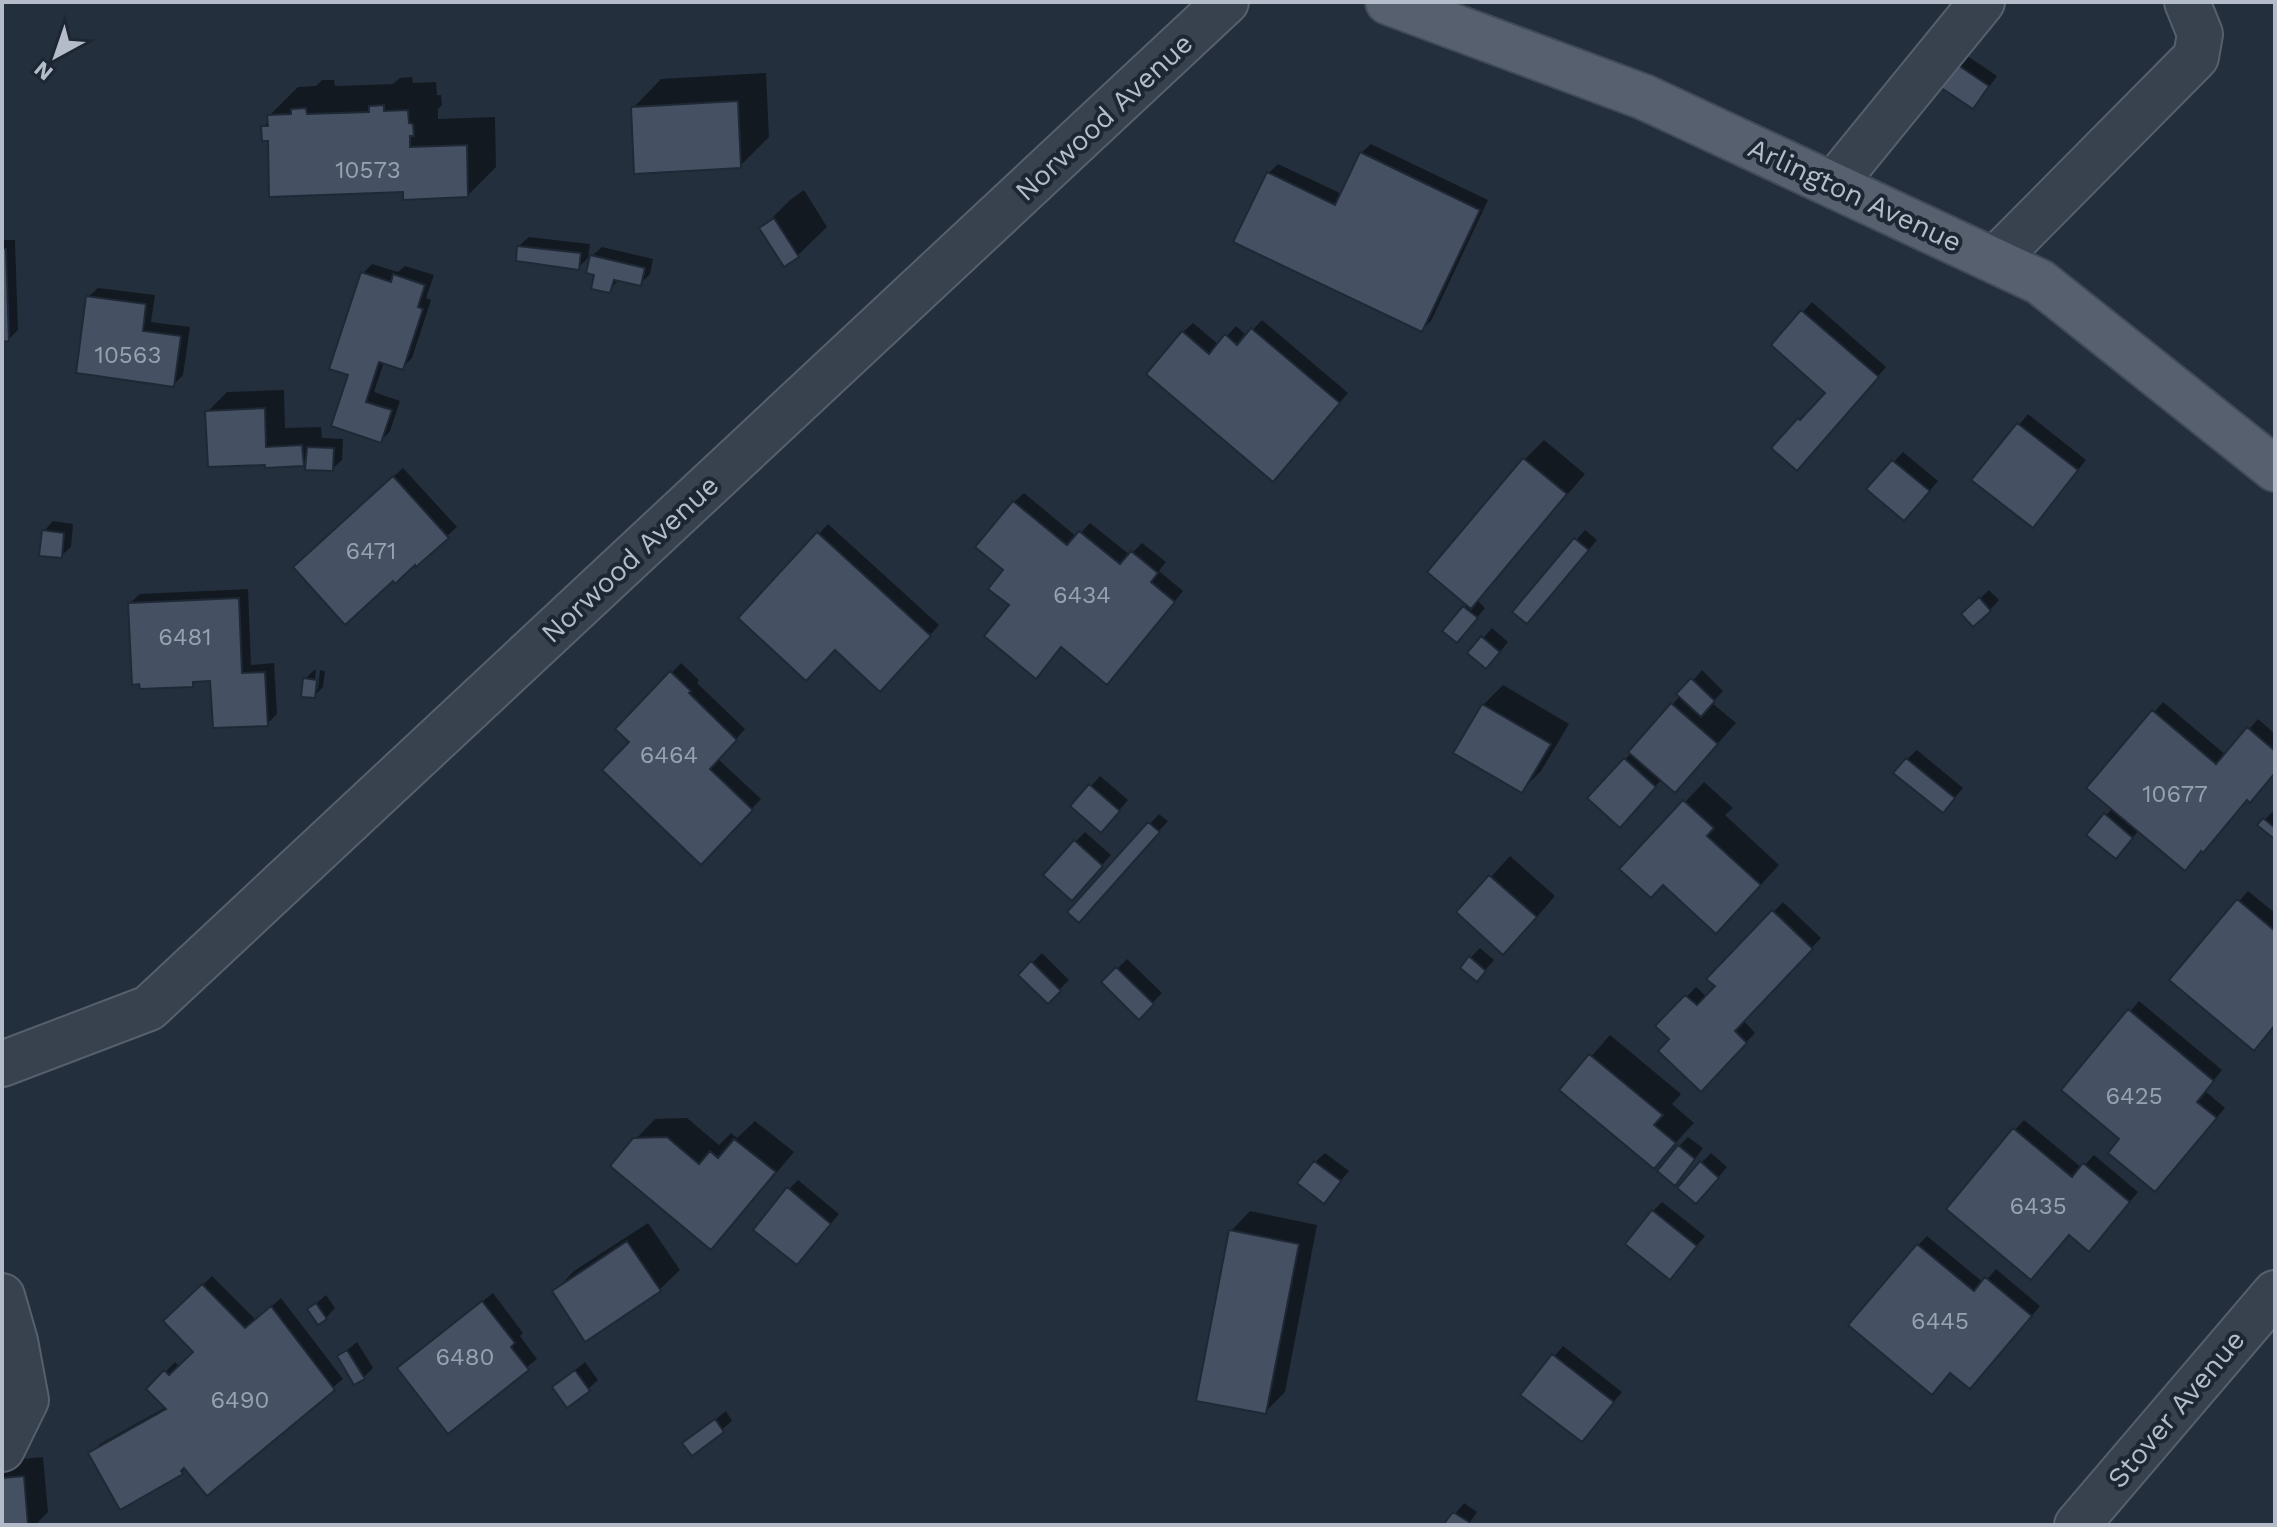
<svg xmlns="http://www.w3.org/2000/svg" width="2277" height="1527" font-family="'Work Sans',sans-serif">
  <rect width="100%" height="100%" fill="#242f3e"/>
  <path fill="#0007" d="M1966,55L1997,76L1982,97L1973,107L1942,86Z
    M766,73L769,137L740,166L633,108L661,79Z
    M412,77L413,83L436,82L437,95H441L442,105L438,109V119L495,117L496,167L467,196L405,190L270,139L263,127L269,121V116L298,87L316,86L322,80H334L335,86L393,84L400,78Z
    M1371,144L1488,200L1431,321L1421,330L1268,174L1278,164L1342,194L1361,153Z
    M804,190L827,227L798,255L785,264L761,229L790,200Z
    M529,237L590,244L588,258L578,268L519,246Z
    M2,240H15L18,330L8,340H2Z
    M602,247L653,259L650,274L640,284L619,279L609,291L597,273L592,256Z
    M372,264L398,272L405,266L434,275L426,298L431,300L412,358L402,368L384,362L374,392L400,401L390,431L381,441L350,374L363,273Z
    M98,288L155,295L151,322L190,327L183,375L173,385L88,297Z
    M1812,302L1886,367L1806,459L1799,419L1809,410L1811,412L1828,393L1803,312Z
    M1262,320L1348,393L1283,470L1183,332L1193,323L1219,345L1236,326L1247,336Z
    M284,390L285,428L321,427L322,438L343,439L342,460L332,469L308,459L303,464L267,466L207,412L227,392Z
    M2028,414L2086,460L2042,516L1974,480Z
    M1544,440L1585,474L1477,600L1485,608L1466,631L1445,630L1468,604L1430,572L1525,459Z
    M1903,452L1938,481L1914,509L1869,489Z
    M403,468L457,527L447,536L305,557Z
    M1024,493L1077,537L1090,523L1130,555L1142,543L1166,562L1159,571L1183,591L1117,673L1062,645L1045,667L1012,605L1006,570L1014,502Z
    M53,521L73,524L71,547L61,556L44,531Z
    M828,524L939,625L890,680L835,648L741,618Z
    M1585,530L1597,540L1536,612H1515Z
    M248,589L251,665L274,663L277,714L267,724L212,679H198L192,685L130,603L140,594Z
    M1989,590L1999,600L1990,610L1964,614Z
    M1492,628L1508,642L1496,657L1470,653Z
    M681,663L699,680L697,683L745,729L718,759L761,799L701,862L632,741L618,729Z
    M314,670H316L314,689H318L320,670L325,671L323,687L314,696L305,679Z
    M1702,670L1723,691L1712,703L1736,723L1694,770L1662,779L1629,816L1590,798L1632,752Z
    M1503,685L1569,724L1541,771L1521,791L1483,705Z
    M2163,702L2226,755L2258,719L2275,734V772L2248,798L2139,830L2125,847L2106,815L2113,808L2089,788Z
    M1917,750L1963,788L1952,801L1907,759Z
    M1100,776L1128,800L1110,821L1073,806Z
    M1704,782L1733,808L1725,815L1779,865L1736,912L1664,883L1622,869Z
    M2274,810L2275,811V833L2260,825Z
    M1159,814L1168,821L1088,910L1070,912Z
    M1085,832L1111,855L1081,888L1075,842Z
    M1510,856L1555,896L1523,933L1459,912Z
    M2248,891L2275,913V1024L2171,979Z
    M1783,902L1821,938L1743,1020L1755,1033L1701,1089L1672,1039L1658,1026L1696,987L1707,997L1717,986L1709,979Z
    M1480,948L1494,960L1477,979L1471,957Z
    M1042,953L1069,980L1048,1001L1021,974Z
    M1127,959L1162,993L1139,1017L1104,982Z
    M2139,1001L2222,1070L2205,1091L2225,1108L2164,1180L2122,1139L2063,1090Z
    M1610,1035L1681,1094L1672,1104L1694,1123L1654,1166L1562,1090Z
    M687,1118L719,1145L731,1133L737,1138L755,1121L794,1152L731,1227L711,1247L635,1140L655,1119Z
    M2024,1120L2082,1168L2094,1155L2138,1192L2098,1240L2015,1130Z
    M1688,1137L1703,1148L1684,1174L1679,1146Z
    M1325,1153L1349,1171L1324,1201L1315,1162Z
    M1711,1153L1727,1167L1706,1192L1701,1163Z
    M798,1180L839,1214L806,1253L789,1189Z
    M1662,1202L1705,1236L1670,1278L1653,1211Z
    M1250,1211L1317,1225L1285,1392L1265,1412L1231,1231Z
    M648,1223L680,1270L660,1289L586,1339L555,1291L574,1271Z
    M1927,1236L1984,1283L1996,1269L2040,1306L1980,1377L1918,1245Z
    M212,1276L256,1320L281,1298L343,1379L207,1493L187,1468L182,1472L120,1507L90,1454L100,1444L166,1407L149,1389L175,1362L180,1367L196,1352L166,1321Z
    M493,1293L523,1333L520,1336L537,1359L449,1431L400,1368Z
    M326,1295L335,1308L326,1318L310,1309Z
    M357,1342L373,1368L363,1378L340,1356Z
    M1563,1346L1622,1392L1582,1439L1523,1394Z
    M585,1362L598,1380L588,1389L555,1387Z
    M726,1411L732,1421L693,1454L685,1444Z
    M43,1457L48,1512L35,1525H2V1461Z
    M1464,1503L1477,1512L1468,1525H1446Z"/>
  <path fill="#455162" stroke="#1f2835" stroke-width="2" d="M1955,63L1989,86L1973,109L1940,87Z
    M738,101L741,168L634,174L631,107Z
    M384,105V111L408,110L409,123L413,124L414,136H410V147L467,145L468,197L403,200V192L269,197L268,141H262L261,126H268L267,115L291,114V109L306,108L307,114L369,112V106Z
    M1360,152L1480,210L1422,332L1233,242L1267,172L1335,205Z
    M774,218L799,257L784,267L759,228Z
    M517,246L581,253L579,270L516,261Z
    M2,249H6L9,341L2,342Z
    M590,255L645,268L641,286L614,280L610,293L591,289L594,275L586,273Z
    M361,272L391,282L393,274L425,285L418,307L423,309L403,370L379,362L366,402L392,410L381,443L331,426L348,375L329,369Z
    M86,296L146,304L143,331L181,336L174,387L76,373Z
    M1801,310L1879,377L1797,471L1771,448L1798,418L1800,420L1825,393L1771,345Z
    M1251,328L1340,403L1273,482L1146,374L1182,331L1209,354L1225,334L1237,345Z
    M265,408L266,447L302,445L304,466L265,468V465L208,467L205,411Z
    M2017,423L2078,470L2033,528L1971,480Z
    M307,447L334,448L333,471L305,470Z
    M1523,458L1567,494L1471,609L1427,572Z
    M1892,460L1930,491L1904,521L1866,489Z
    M393,476L449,538L416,567L415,565L395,584L393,581L345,625L293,567Z
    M1013,501L1067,545L1079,531L1120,564L1131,551L1158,573L1151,582L1175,602L1107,685L1061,647L1036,679L984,636L1009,605L988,589L1003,570L975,547Z
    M42,530L64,533L62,558L39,556Z
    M817,532L931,636L880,692L835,650L806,681L738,618Z
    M1574,538L1589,550L1527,624L1512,612Z
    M1979,597L1991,611L1973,627L1961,614Z
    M239,598L242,673L265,672L268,726L213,728L210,681L193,682V687L140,689L139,684L132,685L128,603Z
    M1463,606L1478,618L1457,643L1442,631Z
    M1481,636L1500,652L1486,669L1467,653Z
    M670,671L691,691L689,693L737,740L710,769L753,810L701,865L602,770L629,742L615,729Z
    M303,678L317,680L315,698L301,697Z
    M1691,678L1715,701L1701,717L1676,694Z
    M1671,703L1718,744L1675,793L1628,752Z
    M1482,704L1551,744L1522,793L1453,753Z
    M2152,710L2216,764L2247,727L2275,751V773L2250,803L2247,800L2203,853L2201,851L2185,871L2086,788Z
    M1624,758L1656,787L1620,828L1587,798Z
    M1906,758L1955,798L1943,813L1893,773Z
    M1089,784L1120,811L1101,833L1070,806Z
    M1683,800L1714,828L1707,836L1761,885L1716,934L1663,885L1651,898L1619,869Z
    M2104,813L2133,838L2116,859L2086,835Z
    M2263,818L2275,828V836L2273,838L2257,825Z
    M1148,822L1160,832L1079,923L1067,912Z
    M1074,840L1103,866L1072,901L1043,875Z
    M1489,875L1537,917L1503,955L1456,912Z
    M2237,899L2275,931V1025L2254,1051L2169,980Z
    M1772,910L1813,949L1735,1031L1747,1043L1701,1092L1658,1051L1669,1039L1655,1026L1685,995L1697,1005L1715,986L1706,979Z
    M1469,956L1486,971L1477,982L1460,968Z
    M1031,961L1061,991L1048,1004L1018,975Z
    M1116,967L1154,1004L1139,1020L1101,982Z
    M2128,1009L2214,1081L2197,1102L2217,1118L2155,1192L2108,1153L2119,1139L2061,1090Z
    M1589,1054L1663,1115L1654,1125L1676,1143L1654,1169L1559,1090Z
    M2013,1128L2072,1177L2083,1163L2130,1202L2089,1252L2069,1235L2031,1280L1946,1209Z
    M667,1137L699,1164L710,1151L718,1158L734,1139L776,1172L711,1250L610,1166L633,1138Z
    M1678,1145L1695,1159L1675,1186L1657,1171Z
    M1314,1161L1341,1181L1324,1204L1297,1183Z
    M1700,1161L1719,1178L1696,1204L1677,1188Z
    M787,1187L831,1224L797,1265L753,1230Z
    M1652,1210L1697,1246L1670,1280L1625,1244Z
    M1229,1230L1299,1244L1266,1414L1196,1401Z
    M627,1241L661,1291L585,1342L552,1291Z
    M1917,1244L1974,1291L1985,1277L2032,1316L1970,1389L1950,1373L1932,1395L1848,1325Z
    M202,1284L245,1328L271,1306L335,1390L207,1496L184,1468L181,1471L183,1474L120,1510L88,1453L166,1409L146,1389L164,1370L169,1375L193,1352L163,1321Z
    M482,1301L515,1343L511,1347L529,1370L448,1434L397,1368Z
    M316,1303L327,1319L318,1325L307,1309Z
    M347,1350L365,1379L354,1385L337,1356Z
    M1552,1354L1614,1402L1582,1442L1520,1395Z
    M575,1370L590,1391L567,1408L552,1387Z
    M715,1419L724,1432L692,1456L682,1443Z
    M24,1476L28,1525H2V1478Z
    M1453,1512L1469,1522L1468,1525H1443Z"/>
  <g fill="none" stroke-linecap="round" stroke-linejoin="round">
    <defs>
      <path id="minor" d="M1833,185L1982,2
        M1995,260L2196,57L2200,34L2187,2
        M2,1064L149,1008L1226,2
        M2,1296L15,1341L26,1400L2,1449
        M2077,1525L2275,1293"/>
      <path id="major" d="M1388,2L1644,97L2040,282L2275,469"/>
    </defs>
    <use href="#minor" stroke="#565f6c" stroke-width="48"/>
    <use href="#major" stroke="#414a57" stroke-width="48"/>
    <use href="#minor" stroke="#38414e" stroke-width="44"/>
    <use href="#major" stroke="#56606e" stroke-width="44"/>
  </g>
  <g text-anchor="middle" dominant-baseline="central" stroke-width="8" stroke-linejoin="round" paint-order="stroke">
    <g font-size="24" fill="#98a1af">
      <text x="368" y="170">10573</text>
      <text x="128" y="355">10563</text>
      <text x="371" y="551">6471</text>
      <text x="1082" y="595">6434</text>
      <text x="185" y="637">6481</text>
      <text x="669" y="755">6464</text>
      <text x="2175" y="794">10677</text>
      <text x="2134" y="1096">6425</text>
      <text x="2038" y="1206">6435</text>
      <text x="1940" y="1321">6445</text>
      <text x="465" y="1357">6480</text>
      <text x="240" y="1400">6490</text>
    </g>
    <g font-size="28" fill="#b4bcc9" stroke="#1d2633">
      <text transform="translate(1104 117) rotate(-43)">Norwood Avenue</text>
      <text transform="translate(1855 195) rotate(25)">Arlington Avenue</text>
      <text transform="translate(630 559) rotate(-43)">Norwood Avenue</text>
      <text transform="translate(2176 1409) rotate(-50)">Stover Avenue</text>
    </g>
  </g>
  <rect width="2277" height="1527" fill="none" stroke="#b4bcc9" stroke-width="8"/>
  <g transform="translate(56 56) rotate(220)" stroke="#1d2633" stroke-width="6" paint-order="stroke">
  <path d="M0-6L14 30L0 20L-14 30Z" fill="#b4bcc9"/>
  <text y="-12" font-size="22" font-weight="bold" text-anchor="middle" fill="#b4bcc9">N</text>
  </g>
</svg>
